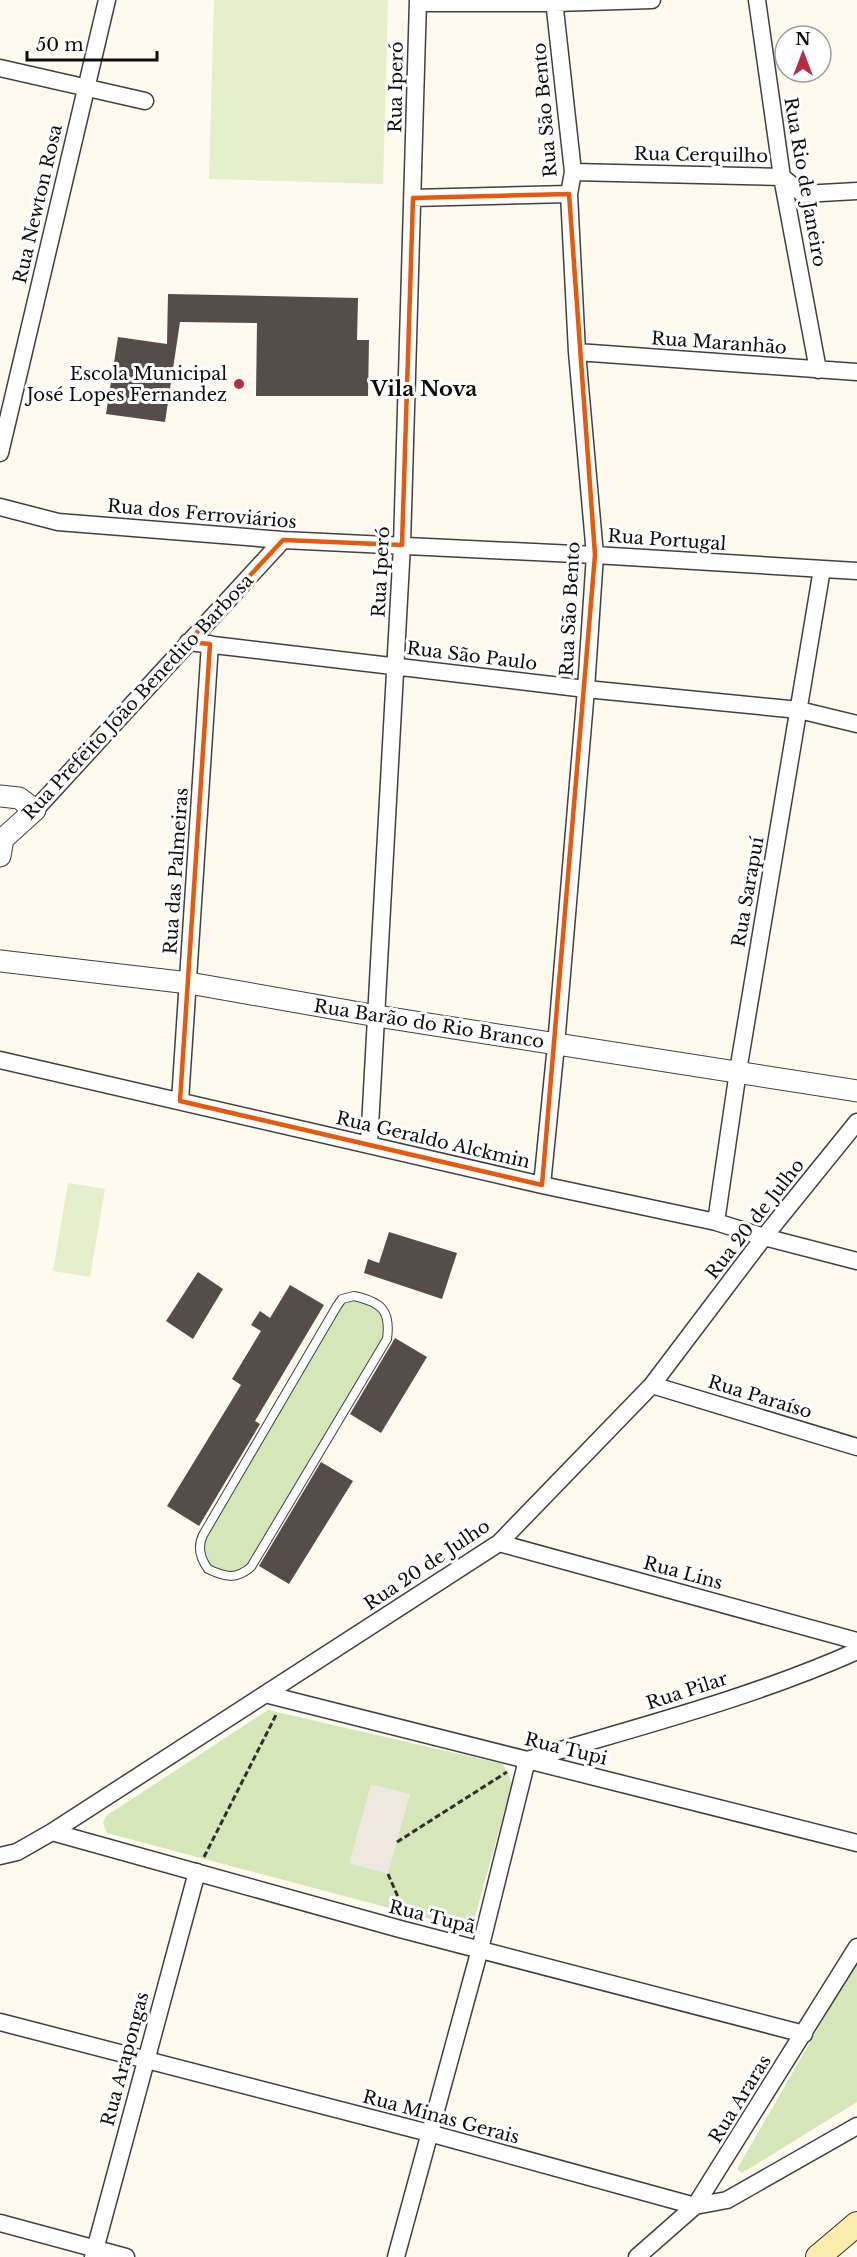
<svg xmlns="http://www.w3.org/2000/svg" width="857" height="2257" font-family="'Libre Baskerville',serif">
  <rect width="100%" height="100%" fill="#fefaee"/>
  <path fill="#d5e7b9" d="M355,1298L367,1301L386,1317V1338L249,1565L234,1575L210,1567L203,1556L205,1536L343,1301Z
    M268,1710L503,1764L512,1783L473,1924L464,1928L107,1833L103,1823L106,1816Z
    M857,1961V2102L742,2173L737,2169Z"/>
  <path fill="#e5efcb" d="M214,0H388L383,184L209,179Z
    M68,1183L105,1189L90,1277L53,1271Z"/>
  <path fill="#eee8de" d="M371,1784L410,1794L388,1874L349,1863Z"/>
  <path fill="#554d4a" d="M168,294L358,298L357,340H369L368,396H256L257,323L180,322L165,422L106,414L118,337L167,344Z
    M389,1232L457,1253L442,1299L364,1273L368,1259L379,1263Z
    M198,1272L223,1289L193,1339L166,1321Z
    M290,1285L324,1305L255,1421L260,1424L199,1526L167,1506L241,1385L232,1379L261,1331L251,1325L260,1311L270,1318Z
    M395,1338L427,1357L381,1433L350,1414Z
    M321,1462L353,1481L289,1584L259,1566Z"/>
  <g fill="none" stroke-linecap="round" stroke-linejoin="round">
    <defs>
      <path id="service" d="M354,1296C381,1302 391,1310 387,1339L251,1567C236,1580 225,1577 208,1569C200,1558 197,1547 203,1535L337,1306L342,1299Z"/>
      <path id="minor" d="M757,0L782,177L818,370
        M418,3H555L652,0
        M0,68L145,101
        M573,172L782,177L803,194L857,191
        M413,198L569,194
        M577,352L857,372
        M0,453L107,0
        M0,507L58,522L283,540L595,555L857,571
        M188,642L586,689L799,710L857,724
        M35,810L283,540
        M0,1060L542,1185L716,1222L764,1237L857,1261
        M180,1101L210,644
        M369,1145L402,545L418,0
        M542,1185L556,1045L586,689L595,555L577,352L569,194L573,172L554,0
        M716,1222L738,1071L822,569
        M652,1385L857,1447
        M499,1543L857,1641
        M265,1694L857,1843
        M52,1832L400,1929L804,2034
        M0,1856L17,1852L52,1832L499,1543L652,1385L764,1237L857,1122
        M0,2022L429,2133L695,2206L727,2200L857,2126
        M0,2223L126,2257
        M93,2257L197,1872
        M396,2257L480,1949L527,1760C637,1727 752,1698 857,1651
        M637,2257L695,2206L857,1947"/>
      <path id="tertiary" d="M0,796L19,798L35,810L3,839L0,856
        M0,961L189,983L377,1016L857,1091"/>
      <path id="secondary" d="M818,2257L857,2224"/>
    </defs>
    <use href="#service" stroke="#404040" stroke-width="10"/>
    <use href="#minor" stroke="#404040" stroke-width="19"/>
    <use href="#tertiary" stroke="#404040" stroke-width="23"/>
    <use href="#secondary" stroke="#2f2f2f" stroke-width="26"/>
    <path stroke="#2f2f2f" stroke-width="3" stroke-dasharray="6 3" stroke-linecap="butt" d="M397,1842L507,1772
      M204,1857L277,1713
      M388,1874L405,1913"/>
    <use href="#service" stroke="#fff" stroke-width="8"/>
    <use href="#minor" stroke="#fff" stroke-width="16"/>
    <use href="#tertiary" stroke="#fff" stroke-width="21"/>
    <use href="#secondary" stroke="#fcecac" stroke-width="24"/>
  </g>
  <path fill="none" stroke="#e8590c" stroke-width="4.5" stroke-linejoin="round" d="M569,194L595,555L542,1185L180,1101L210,644L188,642L283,540L402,545L413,198Z"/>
  <circle fill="#b72b3e" stroke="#fff" stroke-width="2" cx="239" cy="384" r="6"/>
  <g text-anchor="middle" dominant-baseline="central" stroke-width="6" stroke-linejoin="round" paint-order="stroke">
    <g font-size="18" fill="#0d0d0d" stroke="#fff">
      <text transform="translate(396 87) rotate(-89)">Rua Iperó</text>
      <text transform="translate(545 110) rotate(-95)">Rua São Bento</text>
      <text transform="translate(701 155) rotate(1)">Rua Cerquilho</text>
      <text transform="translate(805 182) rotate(80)">Rua Rio de Janeiro</text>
      <text transform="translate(38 204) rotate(-77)">Rua Newton Rosa</text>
      <text transform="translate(719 343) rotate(4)">Rua Maranhão</text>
      <text transform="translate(202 514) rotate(5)">Rua dos Ferroviários</text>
      <text transform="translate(667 540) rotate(4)">Rua Portugal</text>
      <text transform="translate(381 572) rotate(-87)">Rua Iperó</text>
      <text transform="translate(570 609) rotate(-87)">Rua São Bento</text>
      <text transform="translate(472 656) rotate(7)">Rua São Paulo</text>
      <text transform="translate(138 697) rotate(-47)">Rua Prefeito João Benedito Barbosa</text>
      <text transform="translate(176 871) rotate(-86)">Rua das Palmeiras</text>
      <text transform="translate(748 892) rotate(-80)">Rua Sarapuí</text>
      <text transform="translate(429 1024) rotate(9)">Rua Barão do Rio Branco</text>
      <text transform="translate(433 1140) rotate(13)">Rua Geraldo Alckmin</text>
      <text transform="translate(755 1219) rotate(-52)">Rua 20 de Julho</text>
      <text transform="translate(760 1397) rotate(17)">Rua Paraíso</text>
      <text transform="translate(427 1565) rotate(-34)">Rua 20 de Julho</text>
      <text transform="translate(683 1573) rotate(15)">Rua Lins</text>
      <text transform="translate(687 1691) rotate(-18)">Rua Pilar</text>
      <text transform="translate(566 1749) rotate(14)">Rua Tupi</text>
      <text transform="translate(432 1917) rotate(14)">Rua Tupã</text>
      <text transform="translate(125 2059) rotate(-75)">Rua Arapongas</text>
      <text transform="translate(740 2099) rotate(-58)">Rua Araras</text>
      <text transform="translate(441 2117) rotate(15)">Rua Minas Gerais</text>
    </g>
    <g font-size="18" fill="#0d0d0d" stroke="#fff" text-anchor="end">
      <text x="227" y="374">Escola Municipal<tspan x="227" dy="21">José Lopes Fernandez</tspan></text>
    </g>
    <g font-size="21" font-weight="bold" fill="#0d0d0d" stroke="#fff">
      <text x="424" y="389">Vila Nova</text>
    </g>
  </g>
  <g transform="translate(803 54)"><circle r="28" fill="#ffffff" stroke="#9e9e9e" stroke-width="1.5"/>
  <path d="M0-4.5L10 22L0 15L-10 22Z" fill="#b72b3e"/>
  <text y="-9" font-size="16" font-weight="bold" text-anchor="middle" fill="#0d0d0d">N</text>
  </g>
  <path d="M27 51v9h130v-9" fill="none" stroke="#0d0d0d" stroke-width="3"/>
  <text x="36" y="51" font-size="18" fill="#0d0d0d" stroke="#ffffff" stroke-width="4.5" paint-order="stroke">50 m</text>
</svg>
